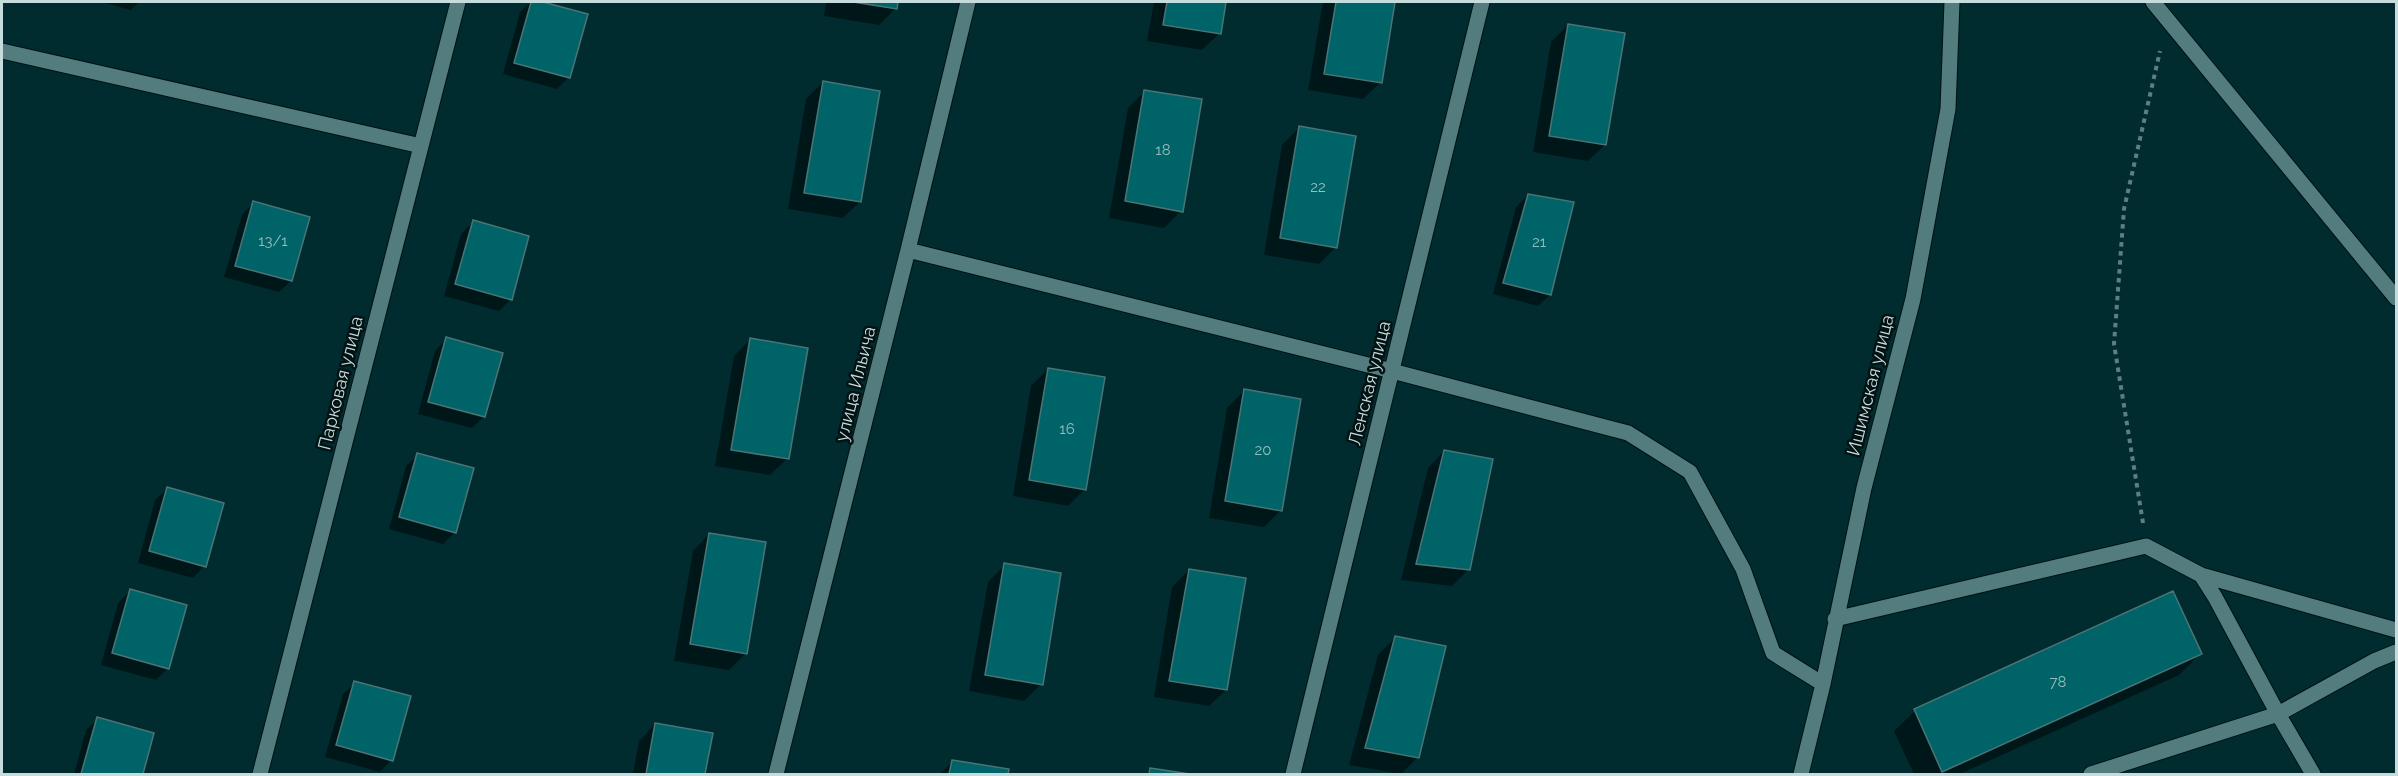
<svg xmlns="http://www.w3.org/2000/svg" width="2398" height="776" font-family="Raleway,sans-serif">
  <rect width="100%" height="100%" fill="#002c2f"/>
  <path fill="#0007" d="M101,2H139L131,10Z
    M531,2L586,15L569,77L557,89L503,74L520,12Z
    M826,2H897L896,8L879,25L824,16Z
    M1154,2H1225L1219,34L1202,50L1147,41Z
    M1323,2H1394L1380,83L1363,99L1308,90Z
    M1568,25L1605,145L1588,161L1533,152L1551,42Z
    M823,82L860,202L843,218L788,209L806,99Z
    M1145,91L1181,211L1164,228L1109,218L1128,108Z
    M1299,128L1336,247L1319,264L1264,255L1282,145Z
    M1528,195L1550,295L1538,306L1493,294L1516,207Z
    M253,203L308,218L291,281L279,292L224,277L242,215Z
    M473,222L527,237L510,300L499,311L444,296L461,234Z
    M446,339L501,354L484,417L472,428L418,414L435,351Z
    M751,339L787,459L770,475L715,466L734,356Z
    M1048,369L1085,489L1068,506L1013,496L1031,386Z
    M1244,391L1281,510L1264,527L1209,518L1227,408Z
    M1444,451L1469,569L1452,586L1401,580L1428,468Z
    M418,455L455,532L443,544L389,529L406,466Z
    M167,489L204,566L193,578L138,563L155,500Z
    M709,534L746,653L729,670L674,661L693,551Z
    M1005,565L1041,684L1024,701L969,691L988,582Z
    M1189,570L1226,690L1209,706L1154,697L1172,587Z
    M130,591L168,668L156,680L101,665L118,603Z
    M1395,638L1418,757L1401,774L1349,765L1378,655Z
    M2200,654L2179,675L1960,774H1914L1894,731L1915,711Z
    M355,683L391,760L380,772L325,757L343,694Z
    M98,719L153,734L141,774H74L86,730Z
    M655,724L711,734L704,774H633L639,741Z
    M952,762L1007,771V774H940Z
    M1150,770L1181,774H1146Z"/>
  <path fill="#006367" stroke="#4b7476" stroke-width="1.5" d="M531,2H543L588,14L570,78L514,63Z
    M853,2H898L897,9Z
    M1167,2H1226L1221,34L1163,25Z
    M1336,2H1395L1382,83L1324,74Z
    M1568,24L1625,33L1606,145L1549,136Z
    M823,81L880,91L861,202L804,193Z
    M1144,90L1202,99L1183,212L1125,201Z
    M1299,126L1356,136L1337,248L1280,238Z
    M1528,194L1574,202L1551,295L1503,283Z
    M253,201L310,217L292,281L235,266Z
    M473,220L529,236L512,300L455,284Z
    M446,337L503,353L485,417L428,402Z
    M750,338L808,348L789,459L731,450Z
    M1048,368L1105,377L1086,490L1029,480Z
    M1244,389L1301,399L1282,511L1225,501Z
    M1444,450L1493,459L1470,570L1416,564Z
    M417,453L474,468L456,533L399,517Z
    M167,487L224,503L206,567L149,551Z
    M709,533L766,542L747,654L690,644Z
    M1004,563L1061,573L1043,685L985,675Z
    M1189,569L1246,578L1227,690L1169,681Z
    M130,589L187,605L169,669L112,653Z
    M2173,591L2202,654L1942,772L1914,709Z
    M1395,636L1446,646L1419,758L1365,748Z
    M354,681L411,696L393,761L336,745Z
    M97,717L154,733L143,774H81Z
    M655,723L713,733L705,774H646Z
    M952,760L1009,769L1008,774H949Z
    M1150,768L1190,774H1149Z"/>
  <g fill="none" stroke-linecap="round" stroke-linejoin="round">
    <defs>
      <path id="minor" d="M2153,2L2396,298
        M2,51L421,146
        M908,250L1392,371L1628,433L1690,472L1743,569L1773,653L1823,684
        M2201,575L2396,630
        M1835,619L2146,546L2201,575L2215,597L2278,714L2374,661L2396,652
        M260,774L458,2
        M776,774L908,250L968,2
        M1293,774L1482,2
        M1801,774L1823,684L1864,488L1913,299L1948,109L1952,2
        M2091,774L2278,714L2313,774"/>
    </defs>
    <use href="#minor" stroke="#011214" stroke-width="17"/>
    <path stroke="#5e7f81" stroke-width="4" stroke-dasharray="4.5 4.5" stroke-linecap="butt" d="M2143,523L2114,344L2124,209L2160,51"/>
    <use href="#minor" stroke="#537c7e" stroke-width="15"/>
  </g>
  <g text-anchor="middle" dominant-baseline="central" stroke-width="5" stroke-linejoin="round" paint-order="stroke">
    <g font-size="15" fill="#94bdbf">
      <text x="1163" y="150">18</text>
      <text x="1318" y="187">22</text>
      <text x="273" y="241">13/1</text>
      <text x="1539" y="242">21</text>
      <text x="1067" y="429">16</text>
      <text x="1263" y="450">20</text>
      <text x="2058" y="682">78</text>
    </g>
    <g font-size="18" fill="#c6dbdc" stroke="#031213">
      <text transform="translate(340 383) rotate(-76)">Парковая улица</text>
      <text transform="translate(1369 383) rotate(-76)">Ленская улица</text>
      <text transform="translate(855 384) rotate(-76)">улица Ильича</text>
      <text transform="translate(1870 385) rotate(-76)">Ишимская улица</text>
    </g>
  </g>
  <rect width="2398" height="776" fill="none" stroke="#c6dbdc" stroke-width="6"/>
</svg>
